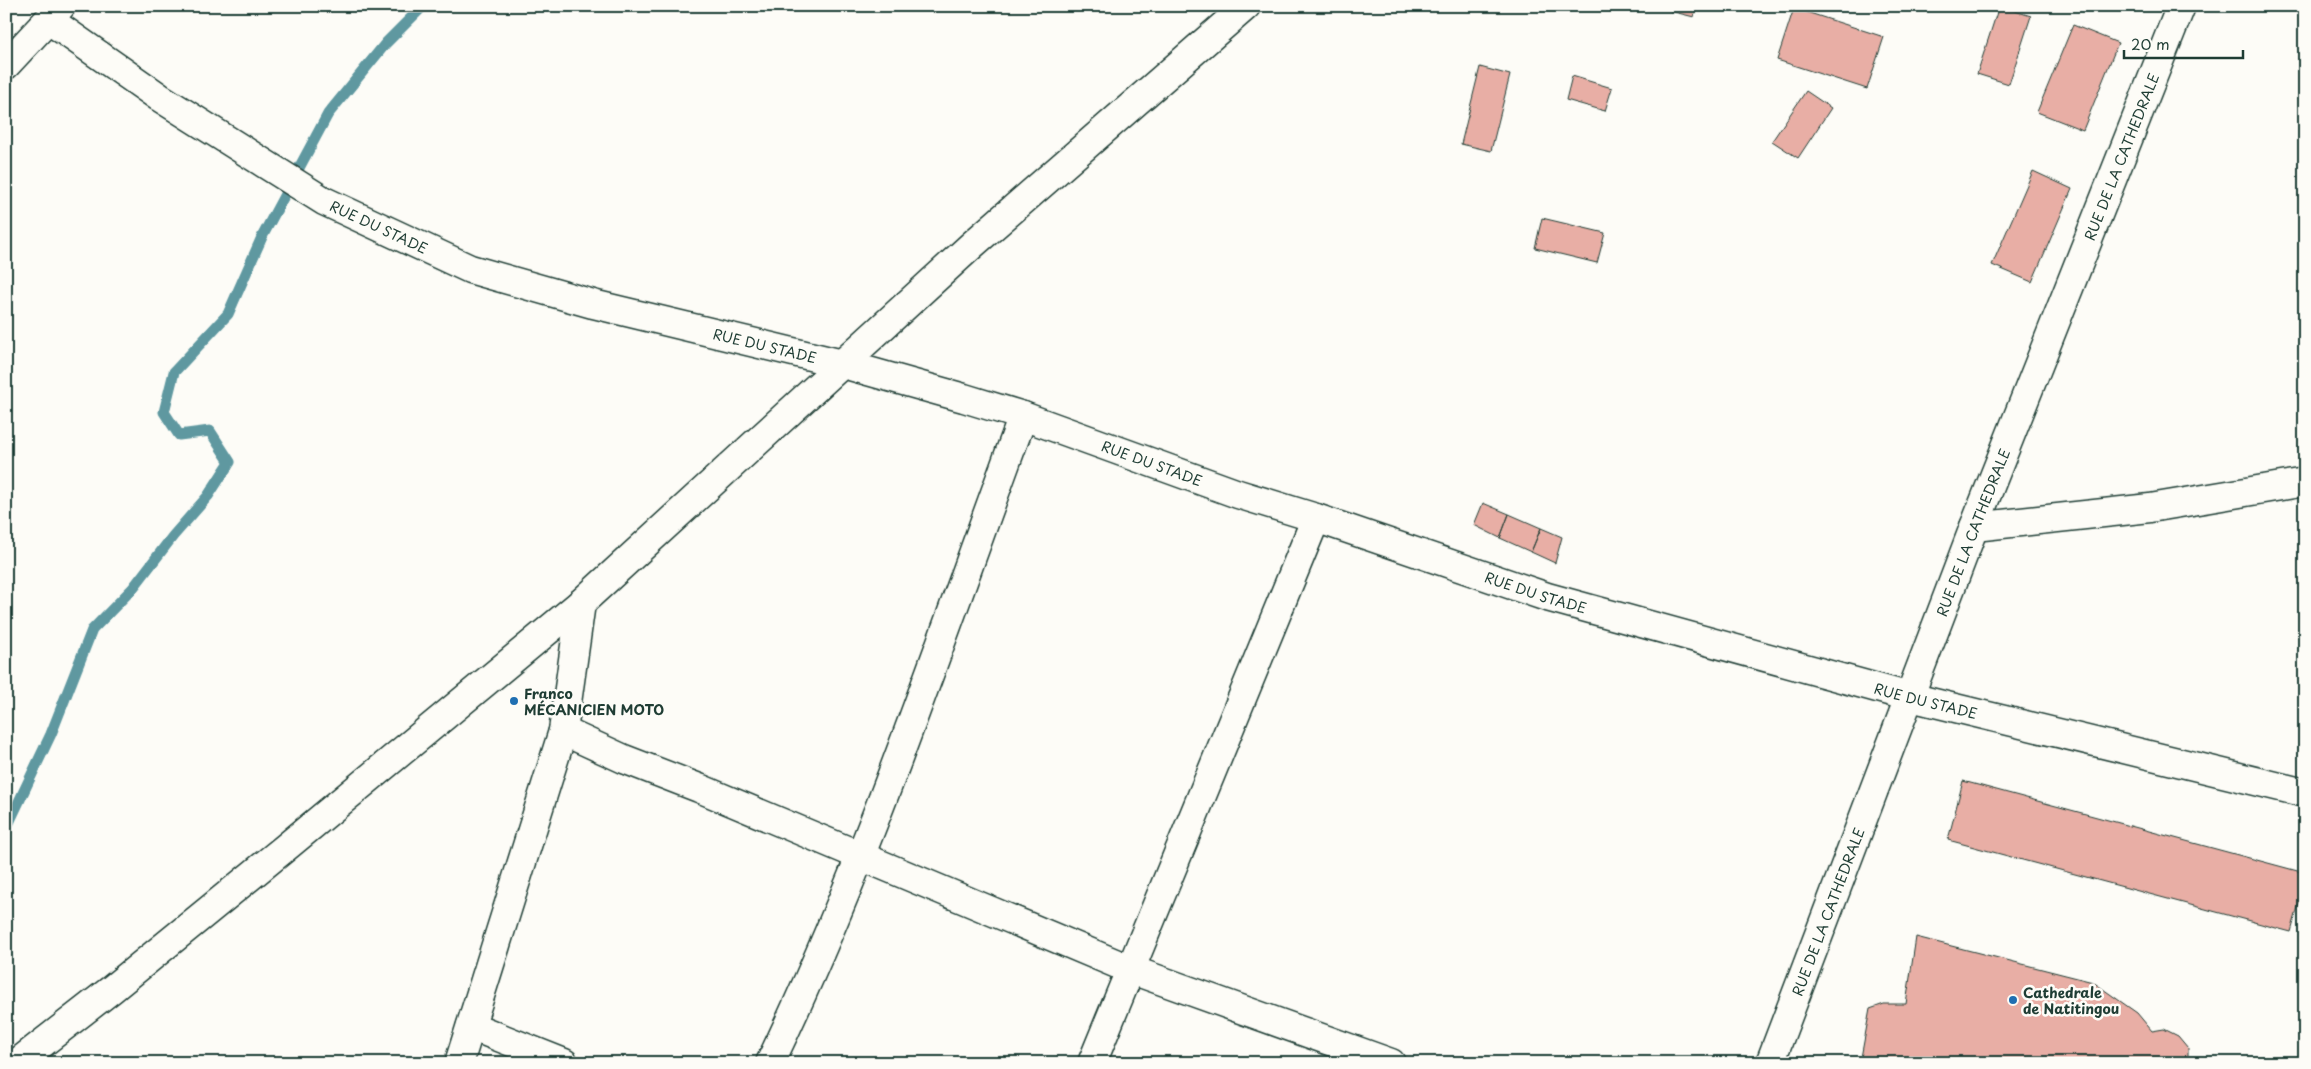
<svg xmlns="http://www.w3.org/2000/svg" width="2311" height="1069" font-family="'Playpen Sans',sans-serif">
  <rect width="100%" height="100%" fill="#fdfcf7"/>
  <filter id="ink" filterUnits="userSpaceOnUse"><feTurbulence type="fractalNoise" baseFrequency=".02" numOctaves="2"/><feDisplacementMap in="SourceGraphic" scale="10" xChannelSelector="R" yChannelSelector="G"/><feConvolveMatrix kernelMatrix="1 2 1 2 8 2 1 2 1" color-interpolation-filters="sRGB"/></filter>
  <g filter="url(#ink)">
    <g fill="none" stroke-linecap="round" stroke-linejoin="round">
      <path stroke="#5e98a0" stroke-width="11" d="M6,829L51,734L92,630L133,588L173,536L208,496L230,462L210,431L179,435L164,412L174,372L228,314L262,237L328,114L386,43L423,6"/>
    </g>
    <path fill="#e8aea5" stroke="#1f3d34" d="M1671,6H1696L1694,17L1670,11Z
      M1999,6L2031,16L2009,84L1977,74Z
      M1794,8L1884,37L1867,89L1777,60Z
      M2073,25L2118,43L2083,130L2037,112Z
      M1480,67L1510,75L1491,151L1461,144Z
      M1572,76L1612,88L1605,111L1566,100Z
      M1806,91L1831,108L1798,158L1772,141Z
      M2033,171L2072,189L2032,282L1992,265Z
      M1542,218L1605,233L1597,263L1535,248Z
      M1483,503L1509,514L1500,538L1474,525Z
      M1509,514L1541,528L1531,552L1500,538Z
      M1541,528L1562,537L1555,563L1531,552Z
      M1963,781L2305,873V882L2291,932L1948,840Z
      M1916,937L2093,982L2137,1013L2152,1031L2164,1029L2178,1036L2188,1048V1063H1860L1870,1009L1884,1004H1906Z"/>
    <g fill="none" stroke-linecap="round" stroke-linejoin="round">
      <defs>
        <g id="minor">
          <path id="s1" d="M49,20L159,97L324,201L470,269L593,304L843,364L964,398L1023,416L1238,494L1316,518L1547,597L1910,697L2305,793"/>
          <path d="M6,65L61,6"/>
          <path d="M1974,527L2150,508L2305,482"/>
          <path d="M563,731L624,759L699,788L1129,969L1391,1063"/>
          <path d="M471,1026L564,1063"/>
          <path d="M459,1063L563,731L581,603"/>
          <path d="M770,1063C870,855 943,633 1023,416"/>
          <path d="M1092,1063L1316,518"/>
          <path id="s2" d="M1770,1063L1974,527L2181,6"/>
        </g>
        <path id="tertiary" d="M17,1063L112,989L285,848L581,603L972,245L1246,6"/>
      </defs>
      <use href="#minor" stroke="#1f3d34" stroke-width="31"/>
      <use href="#tertiary" stroke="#1f3d34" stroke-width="31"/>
      <use href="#minor" stroke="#fdfcf7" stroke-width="28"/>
      <use href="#tertiary" stroke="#fdfcf7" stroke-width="28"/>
    </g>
  </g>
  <g fill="#1f6fb2" stroke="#fdfcf7" stroke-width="2">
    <circle cx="514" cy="701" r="5"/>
    <circle cx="2013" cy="1000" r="5"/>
  </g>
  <g text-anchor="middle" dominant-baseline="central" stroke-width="5" stroke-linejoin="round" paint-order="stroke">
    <g font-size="14" fill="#1f3d34" stroke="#fdfcf7">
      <text stroke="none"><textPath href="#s2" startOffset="972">RUE DE LA CATHEDRALE</textPath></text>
      <text stroke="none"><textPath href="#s1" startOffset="390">RUE DU STADE</textPath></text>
      <text stroke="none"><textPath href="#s1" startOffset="795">RUE DU STADE</textPath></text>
      <text stroke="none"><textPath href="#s1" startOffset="1200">RUE DU STADE</textPath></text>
      <text stroke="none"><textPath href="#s2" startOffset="568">RUE DE LA CATHEDRALE</textPath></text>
      <text stroke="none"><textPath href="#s1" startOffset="1605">RUE DU STADE</textPath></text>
      <text stroke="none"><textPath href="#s1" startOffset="2010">RUE DU STADE</textPath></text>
      <text stroke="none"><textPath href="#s2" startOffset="162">RUE DE LA CATHEDRALE</textPath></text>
    </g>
    <g font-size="14" font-weight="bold" fill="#1f3d34" stroke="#fdfcf7" text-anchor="start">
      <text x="524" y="693">Franco<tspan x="524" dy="16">MÉCANICIEN MOTO</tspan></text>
      <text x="2023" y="992">Cathedrale<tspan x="2023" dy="16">de Natitingou</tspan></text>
    </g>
  </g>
  <rect width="2311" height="1069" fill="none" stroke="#fdfcf7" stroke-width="25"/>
  <rect x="12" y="12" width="2286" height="1044" fill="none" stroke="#1f3d34" stroke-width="2" filter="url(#ink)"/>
  <path d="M2124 50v8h119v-8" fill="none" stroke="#1f3d34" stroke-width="2.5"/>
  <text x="2131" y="50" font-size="15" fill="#1f3d34" stroke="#fdfcf7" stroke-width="4" paint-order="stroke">20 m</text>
</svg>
